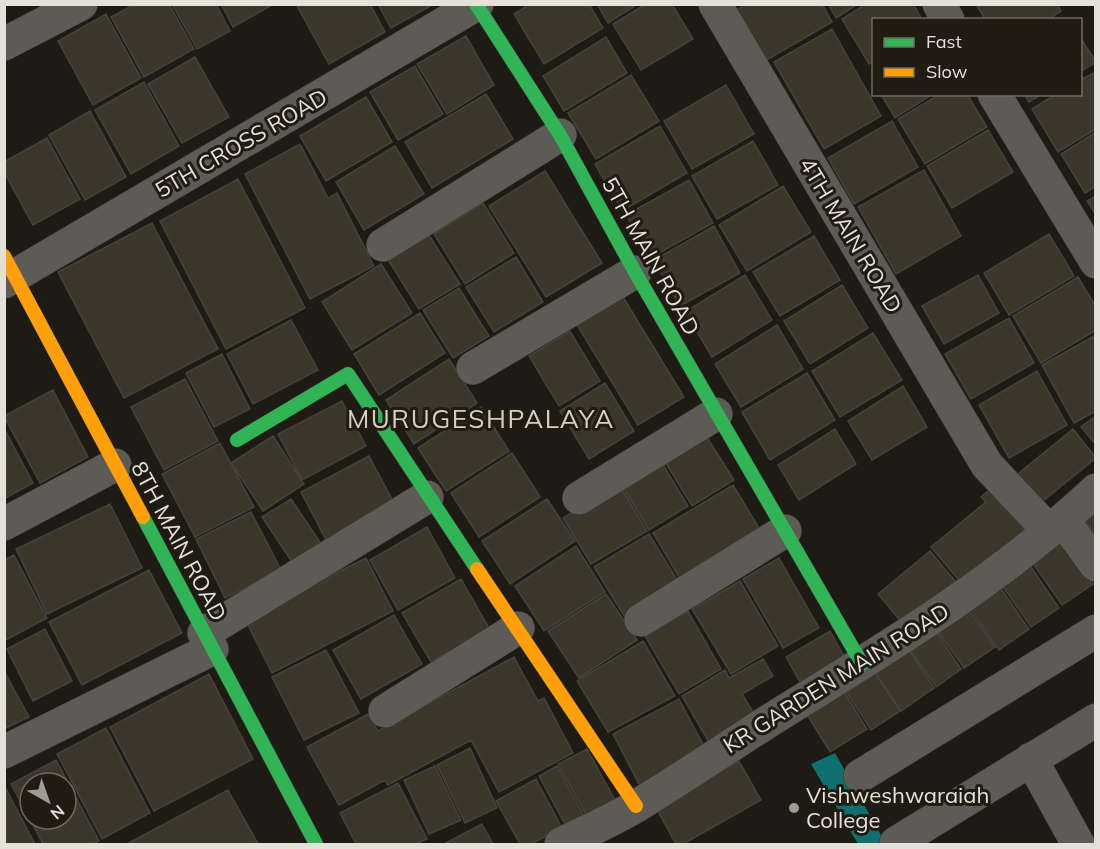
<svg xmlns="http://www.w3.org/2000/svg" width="1100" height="849" font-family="Mulish,sans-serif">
  <rect width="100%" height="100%" fill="#1e1b14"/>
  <path fill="#10706f" d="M835,753L886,844H858L811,764Z"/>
  <path fill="#3c372b" stroke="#45433d" stroke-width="1.5" fill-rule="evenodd" d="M135,4H169L194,49L144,77L111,17Z
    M176,4H216L230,31L197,49L173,6Z
    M221,4H274L233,27Z
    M296,4H370L385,32L329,64Z
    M378,4H434L391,28Z
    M530,4H589L603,28L544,64L514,14Z
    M597,4H638L608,23Z
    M646,4H672L693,39L641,70L613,24Z
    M746,4H822L832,22L765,61L737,10Z
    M828,4H858L836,18Z
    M866,4H913L922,20H874V61L869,64L842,19Z
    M979,4H1057L1061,11L1048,20H986L977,6Z
    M106,14L141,78L93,105L58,41Z
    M832,29L881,116L824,149L774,62Z
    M466,36L494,85L447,114L417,64Z
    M606,37L627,73L564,111L543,76Z
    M1080,37L1096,62L1080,72Z
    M195,57L229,117L182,143L148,84Z
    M415,66L443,114L398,140L370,92Z
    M1096,72V129L1058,152L1032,109L1056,94H1080V80Z
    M631,75L659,121L596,159L568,113Z
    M144,82L179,146L131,174L95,110Z
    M726,85L754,134L692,169L664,121Z
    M486,94L513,139L432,188L405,142Z
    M881,94H933L895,118Z
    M940,94H967L987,127L925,164L898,119Z
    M1024,94H1042L1029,102Z
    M366,97L392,142L326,181L300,136Z
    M90,111L126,177L85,200L49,135Z
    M892,121L918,167L854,204L828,158Z
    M660,126L687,173L622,211L595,164Z
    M988,130L1013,172L952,208L927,166Z
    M1096,132V186L1085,193L1061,154Z
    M47,138L80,199L33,225L4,172V162Z
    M753,141L778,185L717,219L692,176Z
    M300,144L328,198L337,193L374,266L310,299L245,174Z
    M395,146L424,194L364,230L336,182Z
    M924,170L961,236L896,274L858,207Z
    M545,171L602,263L546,297L489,206Z
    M238,179L305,308L226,349L160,221Z
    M689,180L713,223L650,258L626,215Z
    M783,186L811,232L747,271L719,225Z
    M1096,196V215L1087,201Z
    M483,203L514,253L465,284L434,234Z
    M152,223L218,349L124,398L58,272Z
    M714,226L740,273L680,306L654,260Z
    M1049,234L1074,276L1009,315L984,273Z
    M429,235L460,284L419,309L388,260Z
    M814,236L840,280L780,316L753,272Z
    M516,257L543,302L494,332L466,287Z
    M381,264L412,313L352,350L322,302Z
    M745,275L772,320L712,357L685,312Z
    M978,275L999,313L944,344L922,306Z
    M1078,277L1096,307V330L1041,363L1013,316Z
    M842,285L868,328L810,364L784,321Z
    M459,288L489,336L453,358L423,310Z
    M623,297L684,397L638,425L577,325Z
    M420,313L445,353L379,395L354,354Z
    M1009,318L1034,363L971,399L945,354Z
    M291,320L318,370L253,404L227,354Z
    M777,325L803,369L741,407L715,364Z
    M570,331L600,381L559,406L529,356Z
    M873,333L902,380L840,417L812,371Z
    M1096,335V411L1074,423L1042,365Z
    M222,354L250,409L214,427L186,373Z
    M449,359L477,403L414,444L386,400Z
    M1037,371L1067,425L1009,458L979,405Z
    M807,373L835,420L770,460L742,412Z
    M185,379L218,441L164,470L131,407Z
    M605,383L634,431L589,459L560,411Z
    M903,386L927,427L872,460L848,421Z
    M53,390L88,457L40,483L4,416Z
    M342,401L366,446L302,480L278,434Z
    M481,407L509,451L446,491L418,448Z
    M1096,416V445L1081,427Z
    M4,428L33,483L4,499Z
    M835,429L856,464L799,500L778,465Z
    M1073,429L1096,458L1037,506L1014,477Z
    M703,431L734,480L692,506L662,457Z
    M273,436L304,484L263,511L231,463Z
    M220,443L254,507L195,537L162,474Z
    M512,453L540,497L479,537L451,493Z
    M369,456L394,503L326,540L301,492Z
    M659,458L688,506L649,530L620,482Z
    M619,484L647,531L591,564L563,518Z
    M997,484L1032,526L962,584L931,547L986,502L981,497Z
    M733,485L762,533L682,582L653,533Z
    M291,499L320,542L292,562L262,517Z
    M547,499L575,541L510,584L482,541Z
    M110,504L142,568L47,614L16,549Z
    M1096,506V535L1082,517Z
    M251,512L281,570L225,598L196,539Z
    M427,527L455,578L398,610L370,560Z
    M649,534L681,586L626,619L594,567Z
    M1063,540L1093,584L1062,605L1032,562Z
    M576,546L605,592L544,631L515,586Z
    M930,551L955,581L903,624L878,594Z
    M14,555L47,618L4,641V560Z
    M366,558L393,611L272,673L245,619Z
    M779,558L819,628L783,648L743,579Z
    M1029,564L1059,608L1031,627L1001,584Z
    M149,570L182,633L82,685L49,622Z
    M461,579L489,628L431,662L402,613Z
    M740,581L778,646L731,674L692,609Z
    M997,583L1029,629L999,650L967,603Z
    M606,594L637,640L579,678L548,631Z
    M965,604L995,647L964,668L934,626Z
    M688,611L721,669L679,694L645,636Z
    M394,615L422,664L361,699L333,650Z
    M45,629L72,681L33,701L7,649Z
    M935,630L961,669L936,687L909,648Z
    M830,631L845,658L801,684L786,657Z
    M643,641L675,696L608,732L577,681Z
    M905,644L934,688L901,711L871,666Z
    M326,650L359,713L304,740L272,677Z
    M514,657L538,701L544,698L573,753L499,792L471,740L388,785L385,780L339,805L307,747L368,714L378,731Z
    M763,659L773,676L742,694L759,722L713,749L682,696L725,670L729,678Z
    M870,666L900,711L871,730L842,685Z
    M4,671L29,717L4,729Z
    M209,674L253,759L154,811L110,727Z
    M840,685L867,729L830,752L803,708Z
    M679,699L707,752L641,788L613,734Z
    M106,728L150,813L102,839L57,754Z
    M470,748L497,808L465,823L437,765Z
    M587,749L616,802L587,817L558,764Z
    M56,760L99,841L93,844H43L11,784ZM30,783H66V819H30Z
    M739,761L761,800L683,844H676L656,808Z
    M435,766L461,820L429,834L404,780Z
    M557,766L585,818L567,828L539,776Z
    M536,779L562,828L531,844H520L496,801Z
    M398,783L427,839L416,844H356L340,813Z
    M5,787L35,844H4Z
    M228,790L258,844H127Z
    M482,824L493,844H447L446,843Z"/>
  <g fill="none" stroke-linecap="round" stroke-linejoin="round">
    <defs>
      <path id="street" d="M715,4L987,465L1049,531
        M939,4L948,20
        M4,44L81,4
        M994,94L1096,262
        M383,245L560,135
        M4,282L477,4
        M473,368L635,272
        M579,498L716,414
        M1063,520L1096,565
        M4,524L115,465
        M641,620L785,531
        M204,633L427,497
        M385,711L518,628
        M4,752L212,649
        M1031,759L1078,844
        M860,776L1096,631
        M896,843L1096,720
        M561,844C586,832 613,820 638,805C686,776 732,744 780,714C890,646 1001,579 1096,490"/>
      <path id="fast" d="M476,4L560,135L635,272L862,664
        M237,440L348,374L477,569
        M143,517L316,844"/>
      <path id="slow" d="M4,256L143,517
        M477,569L636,806"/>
    </defs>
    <use href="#street" stroke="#373530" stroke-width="34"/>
    <use href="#fast" stroke="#373530" stroke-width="15"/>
    <use href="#slow" stroke="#373530" stroke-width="15"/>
    <use href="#street" stroke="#5d5b55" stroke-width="33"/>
    <use href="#fast" stroke="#30b455" stroke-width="14"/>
    <use href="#slow" stroke="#ff9f0a" stroke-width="14"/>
  </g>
  <circle fill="#9f9c94" stroke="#211c11" stroke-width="2" cx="794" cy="808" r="6"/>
  <g text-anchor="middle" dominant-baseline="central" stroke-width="6" stroke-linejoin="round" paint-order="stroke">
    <g font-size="22" fill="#e4e1d9" stroke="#211c11">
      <text transform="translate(241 143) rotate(-30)">5TH CROSS ROAD</text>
      <text transform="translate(851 235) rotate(59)">4TH MAIN ROAD</text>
      <text transform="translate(651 256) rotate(61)">5TH MAIN ROAD</text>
      <text transform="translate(179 541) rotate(62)">8TH MAIN ROAD</text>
      <text transform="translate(836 678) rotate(-32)">KR GARDEN MAIN ROAD</text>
    </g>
    <g font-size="22" fill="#e4e1d9" stroke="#211c11" text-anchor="start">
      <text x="806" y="795">Vishweshwaraiah<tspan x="806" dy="25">College</tspan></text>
    </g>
    <g font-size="26" letter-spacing="1.5" fill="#d6cfc0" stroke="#211c11">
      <text x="481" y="418">MURUGESHPALAYA</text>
    </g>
  </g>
  <rect width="1100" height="849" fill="none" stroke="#e4e1d9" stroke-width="12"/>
  <rect x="872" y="18" width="210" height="78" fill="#211c11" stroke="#6f6b61" stroke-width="1.5"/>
  <rect x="884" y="38" width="30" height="9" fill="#30b455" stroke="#6f6b61" stroke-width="1.5"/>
  <text x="926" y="48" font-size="18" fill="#e4e1d9">Fast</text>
  <rect x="884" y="68" width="30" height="9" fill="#ff9f0a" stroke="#6f6b61" stroke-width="1.5"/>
  <text x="926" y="78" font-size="18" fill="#e4e1d9">Slow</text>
  <g transform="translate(48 801) rotate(140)"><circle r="28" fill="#211c11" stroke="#6f6b61" stroke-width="1.5"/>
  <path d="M0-4.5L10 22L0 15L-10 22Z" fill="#9f9c94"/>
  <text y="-9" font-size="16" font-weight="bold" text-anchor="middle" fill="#e4e1d9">N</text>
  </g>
</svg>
